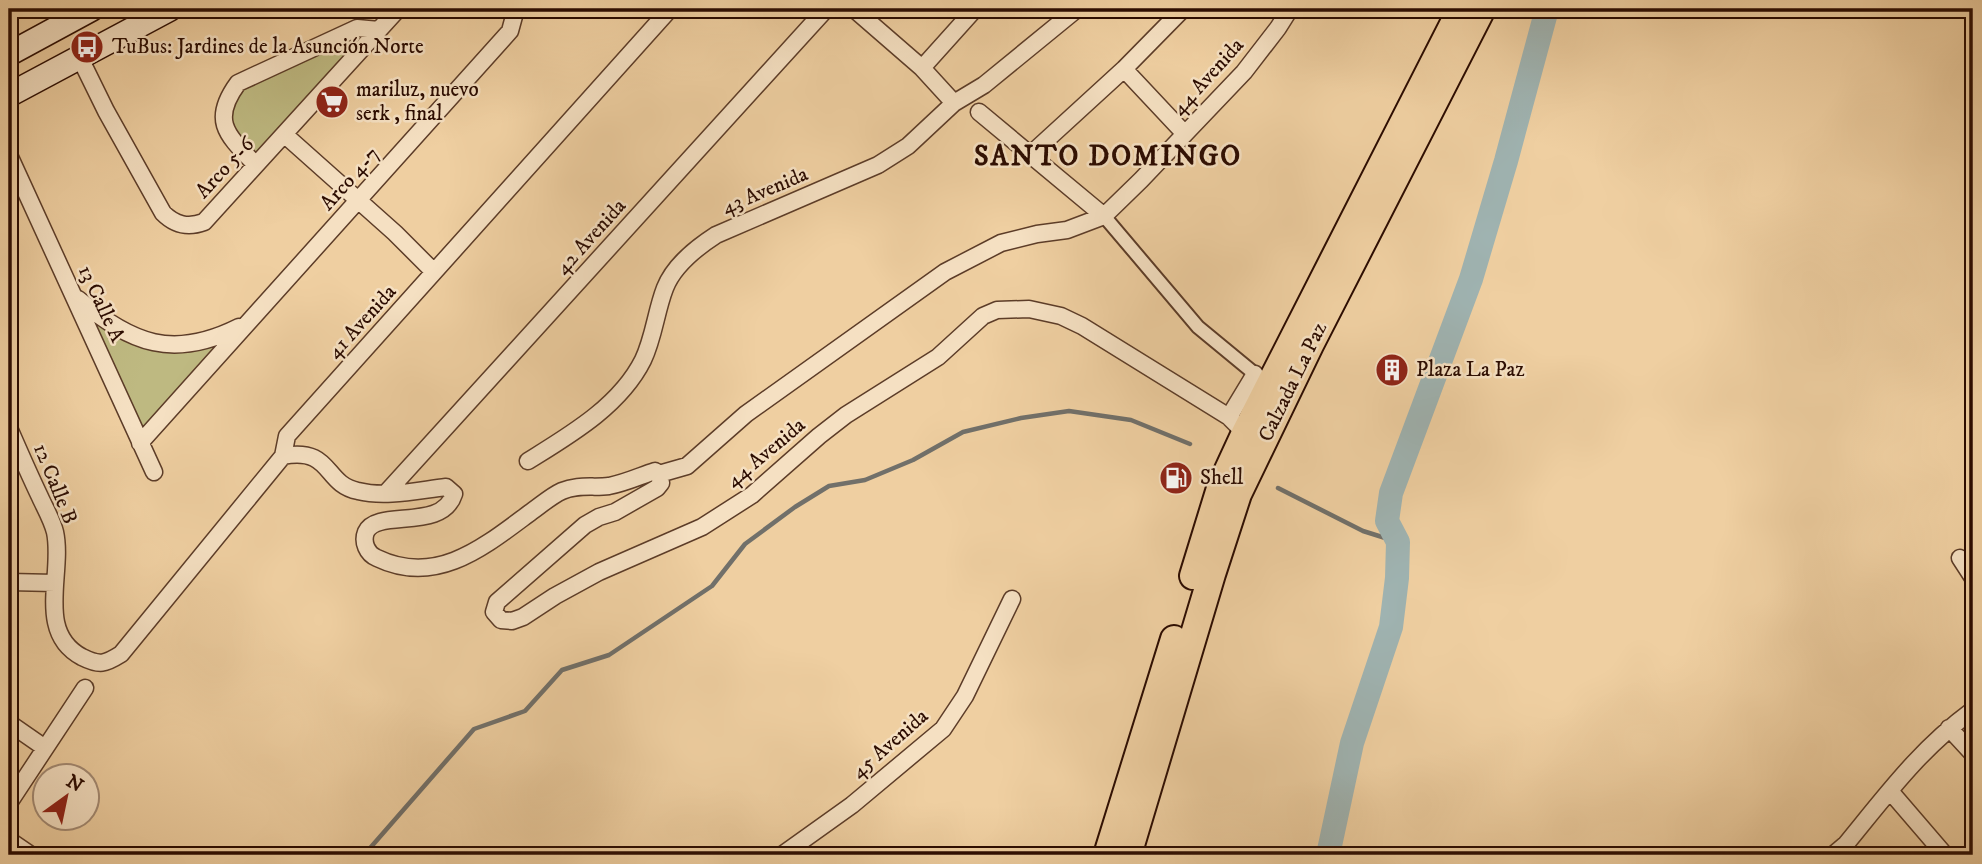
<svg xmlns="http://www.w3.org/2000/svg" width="1982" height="864" font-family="'IM FELL DW Pica',serif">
  <rect width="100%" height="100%" fill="#efcfa1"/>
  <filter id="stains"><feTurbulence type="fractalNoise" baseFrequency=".00286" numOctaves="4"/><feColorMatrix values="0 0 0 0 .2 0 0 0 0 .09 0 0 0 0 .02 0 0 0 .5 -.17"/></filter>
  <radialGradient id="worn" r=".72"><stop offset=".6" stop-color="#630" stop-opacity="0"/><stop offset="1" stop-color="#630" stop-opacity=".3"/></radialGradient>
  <path fill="#beb981" stroke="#746240" stroke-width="2" d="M359,32L369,34L257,160L229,127L232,99L241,86Z
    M88,312C133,357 171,355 229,340L142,434Z"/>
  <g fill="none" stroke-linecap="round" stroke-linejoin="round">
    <path stroke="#71706a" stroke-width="4.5" d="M1278,488L1363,531L1398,542
      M364,855L474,729L525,711L562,670L609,655L712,586L745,544L795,507L829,486L865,480L913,460L963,432L1021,418L1069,411L1131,420L1190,444"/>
    <path stroke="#9fb3b1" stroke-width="24" d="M1328,855L1352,743L1391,627L1397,578L1398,542L1387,521L1391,493L1471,279L1506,161L1547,9"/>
    <defs>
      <path id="pedestrian" d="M1104,216L1198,327L1255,374"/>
      <path id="minor" d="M854,9L922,68L954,103
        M80,58L106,111L163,213C175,225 188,228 204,222L398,9
        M922,68L975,9
        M1124,69L1185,134
        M979,112L1104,216
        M285,135L395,233L434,272
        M9,155L154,472
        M1030,155L1124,69L1183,9
        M256,165C227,135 210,121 238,83L357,28L379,30
        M78,299C132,344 173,360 239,327
        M1229,417L1255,374
        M9,428C19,451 29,474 40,497C45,508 52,520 55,532C64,573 35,632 82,657C100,666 105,664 121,654L283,456L287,436L670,9
        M140,443L510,31L516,9
        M283,456C333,447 323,484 358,491C386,498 419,490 446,487L454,494C442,532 377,508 366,532C362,542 367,554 377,558C437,587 485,546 531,512C541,505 551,496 562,491C578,484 593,488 609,486C625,483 640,476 655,471L659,474L687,466L746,414L945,272L1001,243L1037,234L1067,230L1104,216L1141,180L1244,72L1278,28L1290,9
        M528,461C570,435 620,406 643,360C654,337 656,311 665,288C674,265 696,248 716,235L878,165L908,146L954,103L984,85L1077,9
        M659,474L661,483L657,488L615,512L599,517L585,525L497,602L494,612L501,620L512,621L523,617L555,596L599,572L702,527L752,495L819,436L846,415L938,357L983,316L997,310L1029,309L1061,316L1082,326L1229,417L1245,433
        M386,493L826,9
        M1960,558L1973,578
        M9,582L55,583
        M9,723L45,748
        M1949,728L1973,754
        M1890,791L1945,855
        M9,803L85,688
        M9,840L31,855
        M782,855L852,805L943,729L965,696L1012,599
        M1833,855L1846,844C1887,794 1920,749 1973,710"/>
      <path id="secondary" d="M9,54L92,9
        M9,95L170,9"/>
      <path id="primary" d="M1193,576L1221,485L1245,433L1461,9
        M1107,855L1174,639
        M1128,855L1212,574L1238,494L1310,345L1482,9"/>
    </defs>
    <use href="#pedestrian" stroke="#5c3c28" stroke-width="16"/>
    <use href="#minor" stroke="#5c3c28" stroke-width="19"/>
    <use href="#secondary" stroke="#2b0b00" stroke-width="26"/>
    <use href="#primary" stroke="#2b0b00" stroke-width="30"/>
    <use href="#pedestrian" stroke="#f5e0c2" stroke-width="12"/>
    <use href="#minor" stroke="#f5e0c2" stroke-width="16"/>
    <use href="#secondary" stroke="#f5e0c2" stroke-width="23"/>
    <use href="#primary" stroke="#efcfa1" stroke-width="26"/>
  </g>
  <defs>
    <symbol id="bus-disc" viewBox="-11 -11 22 22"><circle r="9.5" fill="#8f2418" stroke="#f5e0c2"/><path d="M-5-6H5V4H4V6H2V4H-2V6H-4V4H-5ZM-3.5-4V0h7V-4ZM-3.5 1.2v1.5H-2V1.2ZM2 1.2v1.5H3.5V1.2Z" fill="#fff"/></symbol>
    <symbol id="supermarket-disc" viewBox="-11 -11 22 22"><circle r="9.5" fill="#8f2418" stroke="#f5e0c2"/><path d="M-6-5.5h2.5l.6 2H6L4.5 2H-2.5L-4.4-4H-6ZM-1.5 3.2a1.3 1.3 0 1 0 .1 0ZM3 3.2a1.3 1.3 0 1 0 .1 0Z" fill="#fff"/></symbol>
    <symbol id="building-disc" viewBox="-11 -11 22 22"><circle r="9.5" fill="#8f2418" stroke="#f5e0c2"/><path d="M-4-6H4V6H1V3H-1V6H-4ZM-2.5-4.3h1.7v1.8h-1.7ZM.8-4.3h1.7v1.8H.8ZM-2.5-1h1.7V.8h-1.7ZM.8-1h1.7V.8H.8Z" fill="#fff"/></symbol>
    <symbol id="fuel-disc" viewBox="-11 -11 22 22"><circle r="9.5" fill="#8f2418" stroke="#f5e0c2"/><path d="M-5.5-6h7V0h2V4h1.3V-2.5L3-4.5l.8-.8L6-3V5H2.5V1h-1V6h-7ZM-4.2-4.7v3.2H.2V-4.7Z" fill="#fff"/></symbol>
  </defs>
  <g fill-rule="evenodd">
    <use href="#bus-disc" x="68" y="28" width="38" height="38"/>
    <use href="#supermarket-disc" x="313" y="83" width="38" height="38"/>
    <use href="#building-disc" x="1373" y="351" width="38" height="38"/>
    <use href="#fuel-disc" x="1157" y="459" width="38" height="38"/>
  </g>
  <g text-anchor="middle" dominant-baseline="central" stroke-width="5" stroke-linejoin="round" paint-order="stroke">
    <g font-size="21" fill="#2b0b00" stroke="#f5e0c2" text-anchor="start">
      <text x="112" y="47">TuBus: Jardines de la Asunción Norte</text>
      <text x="356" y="90">mariluz, nuevo<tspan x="356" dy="24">serk , final</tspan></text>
      <text x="1416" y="370">Plaza La Paz</text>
      <text x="1200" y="478">Shell</text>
    </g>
    <g font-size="21" fill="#2b0b00" stroke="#f5e0c2">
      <text transform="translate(1208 77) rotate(-48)">44 Avenida</text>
      <text transform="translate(225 168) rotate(-47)">Arco 5-6</text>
      <text transform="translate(350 179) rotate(-48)">Arco 4-7</text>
      <text transform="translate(765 191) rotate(-23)">43 Avenida</text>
      <text transform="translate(591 237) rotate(-48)">42 Avenida</text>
      <text transform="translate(101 304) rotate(65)">13 Calle A</text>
      <text transform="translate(362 322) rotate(-48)">41 Avenida</text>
      <text transform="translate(1293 382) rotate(-64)">Calzada La Paz</text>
      <text transform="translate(766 453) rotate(-40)">44 Avenida</text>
      <text transform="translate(55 484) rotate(68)">12 Calle B</text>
      <text transform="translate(890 744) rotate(-41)">45 Avenida</text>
    </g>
    <g font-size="28" font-weight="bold" letter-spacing="2" fill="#2b0b00" stroke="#f5e0c2">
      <text x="1108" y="156">SANTO DOMINGO</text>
    </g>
  </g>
  <rect width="1982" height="864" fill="none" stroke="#efcfa1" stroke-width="35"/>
  <rect x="10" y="10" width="1961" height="843" fill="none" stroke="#2b0b00" stroke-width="3.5"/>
  <rect x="18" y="18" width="1947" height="829" fill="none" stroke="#2b0b00" stroke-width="2"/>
  <g transform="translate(66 797) rotate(33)"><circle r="33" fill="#f5e0c2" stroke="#a48b74" stroke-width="2"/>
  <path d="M0-5L12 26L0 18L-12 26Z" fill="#8f2418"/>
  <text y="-10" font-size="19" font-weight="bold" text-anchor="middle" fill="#2b0b00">N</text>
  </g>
  <rect width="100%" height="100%" filter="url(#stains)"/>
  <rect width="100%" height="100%" fill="url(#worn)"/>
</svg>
